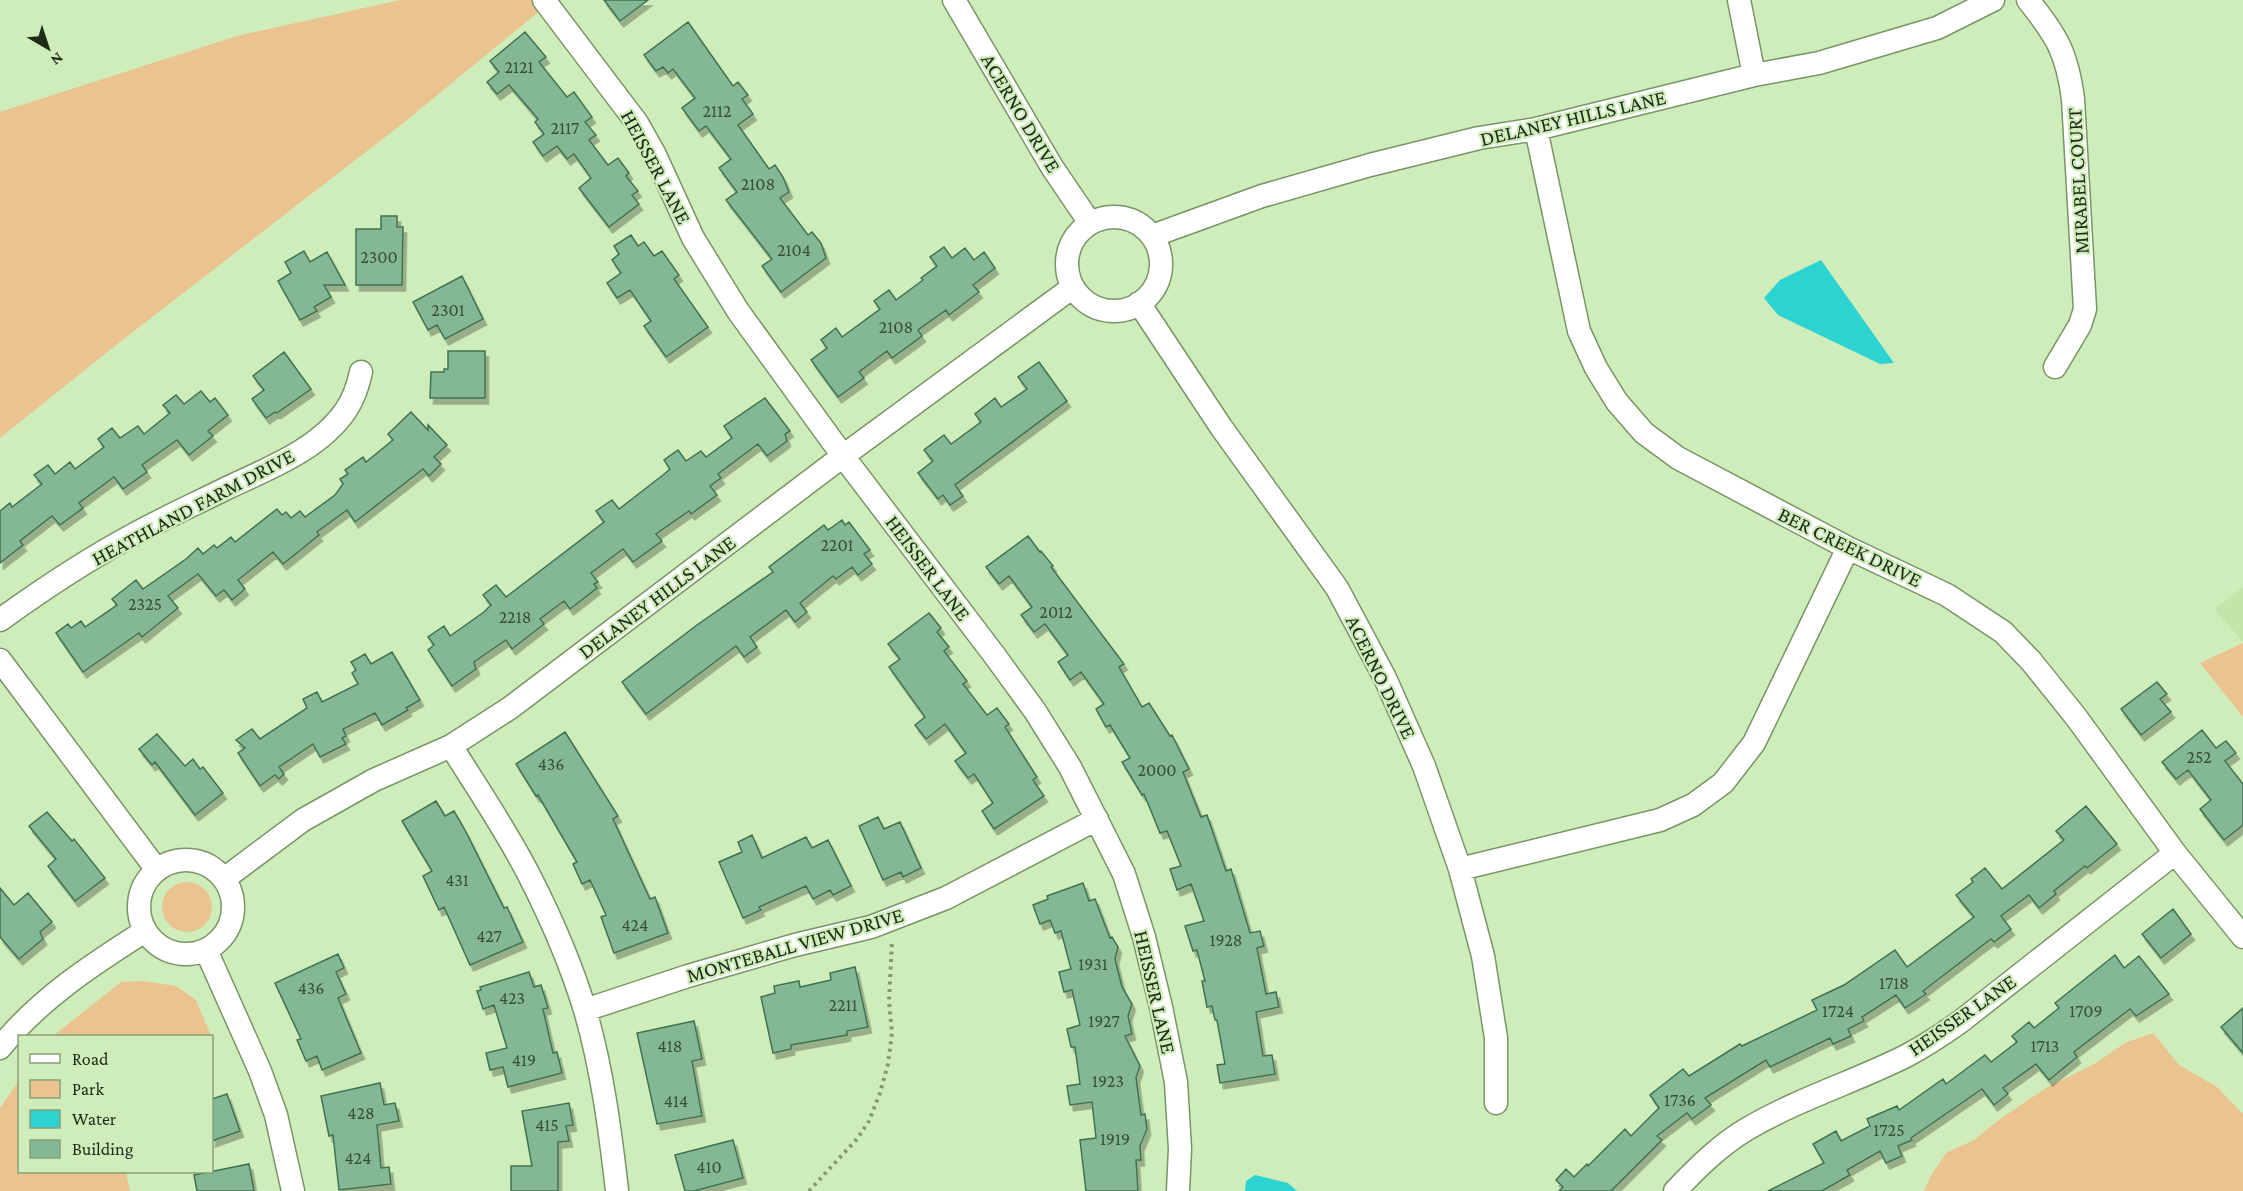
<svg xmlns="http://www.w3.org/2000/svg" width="2243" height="1191" font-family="'Crimson Pro',serif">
  <defs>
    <filter id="shadow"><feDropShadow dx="3.5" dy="6" stdDeviation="0" flood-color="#0004"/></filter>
  </defs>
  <rect width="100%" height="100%" fill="#ceedbb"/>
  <path fill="#c1e5ab" d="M2243,587V642L2215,609Z"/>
  <path fill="#eac38f" d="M400,0H553L402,124L125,338L0,438V112L237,36Z
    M2243,643V717L2200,663Z
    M162 907a25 25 0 1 1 50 0a25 25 0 1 1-50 0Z
    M143,981L176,986L196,1000L211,1036H53L121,982Z
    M2153,1033L2179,1065L2217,1087L2243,1114V1191H1924L1930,1177L1946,1153L1974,1140L2000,1119L2046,1088L2096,1063L2125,1043Z
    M19,1081L20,1172H126L130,1191H0V1108Z"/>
  <path fill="#2cd3d1" d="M1821,260L1894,363L1880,364L1778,315L1764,298L1780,280Z
    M1255,1175L1288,1183L1297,1191H1245L1246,1181Z"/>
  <path fill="#84b894" stroke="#417251" stroke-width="1.5" filter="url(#shadow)" d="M604,0H648L620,21Z
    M688,22L733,86L738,82L748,95L742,99L753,114L738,125L769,169L775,165L783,177L789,192L780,198L808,235L812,232L821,243L826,258L781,292L762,266L772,259L726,200L737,192L719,168L731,159L706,126L699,131L682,108L695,98L673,69L668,73L663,67L656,71L644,55Z
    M525,32L546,57L539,62L567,97L574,92L592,117L585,122L596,135L589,140L608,165L618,158L629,173L626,176L638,191L632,195L639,204L609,227L579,188L591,178L574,154L567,159L557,146L543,156L533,142L544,134L535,122L538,119L509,85L497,94L487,82L499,72L490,61Z
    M381,216H397V227H403L402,285H356V229H381Z
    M631,235L638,246L644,242L654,256L662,251L679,275L674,279L708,327L666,357L644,326L651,321L630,290L617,298L607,283L621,273L612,260L619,254L614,246Z
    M944,247L952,258L965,248L974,260L984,252L995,268L973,285L979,292L949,315L946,310L918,330L922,336L892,358L887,351L859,372L864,378L838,397L811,360L827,348L821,340L836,328L842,337L880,309L874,301L889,290L896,300L923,280L921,278L937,266L930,257Z
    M304,251L310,262L327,252L345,285H324L331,297L314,307L317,311L300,320L278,281L291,273L285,262Z
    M462,276L483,319L445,339L437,325L428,330L413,302Z
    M448,351H485V398H430L431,372H444V369H448Z
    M284,352L311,389L277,413L275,412L266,418L252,399L264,390L253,376Z
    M1039,362L1067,401L955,485L963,496L950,505L943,495L938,499L918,473L933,461L924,450L944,435L951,444L981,422L975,414L995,398L1001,407L1027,389L1018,377Z
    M201,391L210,402L215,398L228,415L208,431L213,436L189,455L177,440L142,465L147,472L123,489L114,477L79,503L83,508L60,525L52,516L20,541L23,545L0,563V511L10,503L12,507L42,484L34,475L48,465L55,474L70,462L75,469L104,447L98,439L112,428L120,438L138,426L144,434L170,413L163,405L176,395L184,404Z
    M765,398L790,431L785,434L787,441L767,456L758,444L718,474L721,478L710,486L717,495L691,514L689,511L656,534L662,541L633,562L623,549L591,573L598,582L594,584L597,588L570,609L564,601L540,619L544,624L512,649L506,640L474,662L476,669L452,686L428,650L434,645L428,637L444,626L450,636L484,612L491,605L483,595L496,585L506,597L604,522L596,511L612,500L619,509L663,475L670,469L664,460L678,450L686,461L701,451L706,457L732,438L724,426Z
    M411,412L428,430V425L447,445L434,457L441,464L429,476L423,469L355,522L347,510L317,532L319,535L283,564L273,552L238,580L245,589L232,600L224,590L216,596L198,574L168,596L178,608L142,637L139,633L83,672L56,633L68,624L71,628L81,621L85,627L117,605L112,599L136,580L143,589L186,559L198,548L203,554L214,545L217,548L231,537L235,542L277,509L282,515L286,512L291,518L300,511L305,517L335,495L343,484L340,479L348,474L345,470L363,457L366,462L393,440L388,434Z
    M842,520L845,525L849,522L870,550L864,554L872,564L858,575L852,567L836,579L833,576L800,603L807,612L795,622L786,610L750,637L757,647L744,657L736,646L646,714L622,682L697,625L773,572L769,567L824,525L828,530Z
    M1028,536L1040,552L1041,551L1053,566L1051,567L1124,664L1119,667L1142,707L1149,703L1170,736L1172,735L1189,769L1183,772L1201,817L1207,815L1226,871L1231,869L1250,933L1260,931L1264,946L1257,948L1266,994L1276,992L1279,1007L1256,1012L1263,1056L1272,1055L1275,1074L1220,1083L1217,1065L1225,1064L1217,1020H1215L1212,1006L1207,1007L1202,981H1205L1197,950L1193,951L1185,926L1204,921L1191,884L1177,890L1170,869L1181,866L1167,831L1160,833L1144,794L1142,795L1122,762L1130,758L1110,725L1106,727L1096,709L1104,704L1081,672L1070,680L1058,662L1068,655L1045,624L1034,632L1021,615L1032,607L1009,576L999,584L986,567Z
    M929,613L941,628L937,632L949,647L944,651L967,681L963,684L987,715L997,708L1009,724L1005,727L1037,777L1033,780L1044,796L994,829L982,811L993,803L974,774L968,778L955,761L966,753L945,724L926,739L915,725L925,717L889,667L900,659L888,644Z
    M392,652L420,700L406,708L408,710L382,725L375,713L343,729L346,736L342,738L346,744L320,757L313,744L279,767L284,774L279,779L275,775L260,786L238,753L245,748L236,740L252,729L260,739L307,708L303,699L317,692L322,702L358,684L352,673L356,670L351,662L365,654L371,664Z
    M2157,682L2167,694L2160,699L2171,712L2141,735L2121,709Z
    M2202,730L2216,748L2226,741L2236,753L2225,761L2243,784V825L2224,840L2200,809L2211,800L2188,770L2176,779L2162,762Z
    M565,732L618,816L613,819L650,899L655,897L668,933L614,953L601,917L606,915L590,880L582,884L573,864L577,862L538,795L536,796L516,764Z
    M157,734L185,766L193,759L200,769L203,767L223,793L195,815L155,762L152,765L139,749Z
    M436,801L445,816L454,811L466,832L504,908L507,907L523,942L470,965L444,907L439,910L423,876L432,871L402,821Z
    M2086,806L2117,844L2087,868L2085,866L2054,891L2056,894L2039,908L2029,895L2001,916L2011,929L1994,942L1991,939L1923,991L1926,994L1905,1008L1896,995L1862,1017L1864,1021L1848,1029L1851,1036L1833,1044L1830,1038L1770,1067L1766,1060L1705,1098L1711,1105L1692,1119L1687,1113L1657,1136L1662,1140L1611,1191H1559L1563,1187L1556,1180L1566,1169L1574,1177L1587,1164L1588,1166L1625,1129L1631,1136L1659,1108L1650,1095L1683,1069L1689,1076L1740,1044L1742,1046L1817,1010L1812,1000L1844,985L1895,950L1907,967L1974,917L1956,895L1973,882L1971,879L1985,868L2002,889L2064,840L2056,831Z
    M47,812L72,841L74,839L105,878L75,901L48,866L56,859L29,826Z
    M878,817L884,829L900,822L921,868L903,877L901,872L883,880L859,826Z
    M752,835L762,858L806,837L812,848L828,840L851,886L833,895L830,890L813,899L806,886L759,907L761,910L743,918L719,862L742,852L738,842Z
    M1083,883L1089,901L1095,899L1110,938L1112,937L1118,947L1115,959L1122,987L1132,1004L1128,1016L1132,1034L1125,1036L1140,1066L1136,1077L1141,1115L1145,1114L1147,1129L1140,1146L1141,1160H1136L1138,1191H1086L1080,1140L1096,1138L1092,1102L1070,1105L1067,1086L1080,1084L1075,1047H1071L1067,1029L1080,1025L1072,990L1064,992L1059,972L1071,969L1061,931L1055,933L1050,920L1040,924L1033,905L1048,899L1047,896Z
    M0,888L14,905L28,893L52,922L40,932L43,939L19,959L0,937Z
    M2173,909L2191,934L2161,958L2142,934Z
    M338,954L344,968L336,972L346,994L338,998L361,1053L322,1070L317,1056L306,1061L297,1040L301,1039L275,983Z
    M2115,955L2124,968L2139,956L2169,994L2136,1016L2130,1009L2074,1052L2077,1057L2049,1080L2036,1064L2003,1088L2008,1094L1994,1105L1982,1089L1911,1138L1912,1140L1898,1146L1902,1156L1886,1163L1880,1151L1847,1170L1850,1175L1822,1191H1768L1824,1163L1813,1144L1836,1131L1841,1141L1870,1126L1867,1119L1897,1106L1899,1110L1943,1079L1946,1084L1985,1055L1991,1062L2017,1042L2012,1036L2029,1022L2034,1028L2059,1008L2055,1003Z
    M855,967L868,1027L847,1031V1035L791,1045V1049L773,1053L761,997L775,993L774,986L799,981L800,987L831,980L830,973Z
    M529,972L534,987L541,985L548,1008L543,1009L553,1053L557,1052L562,1073L508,1087L503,1067L490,1070L486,1053L507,1048L494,1005L483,1009L477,991L481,990L480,987Z
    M2243,1008V1053L2221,1027Z
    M694,1021L702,1059L692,1061L702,1116L657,1124L637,1033Z
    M380,1083L384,1105L395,1103L399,1121L377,1125L381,1168L389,1167L391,1184L339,1190L333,1135L329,1136L321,1096Z
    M227,1094L240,1131L212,1141V1099Z
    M569,1103L573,1125L566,1126L569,1141L558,1142V1191H511V1166H532L522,1111Z
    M733,1140L743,1178L694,1191H685L675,1155Z
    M249,1164L254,1191H197L194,1175Z"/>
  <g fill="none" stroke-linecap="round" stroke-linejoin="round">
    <defs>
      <path id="street" d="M544,0L637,123L655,155L693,238L738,311L843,456L995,656L1035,711L1070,767L1124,874L1144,937L1161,1007L1176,1082L1180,1149L1178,1191
        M954,0L1052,167L1090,223
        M1739,0L1754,75
        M2028,0C2057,36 2067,53 2073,99L2085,309L2080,325L2055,367
        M1536,129L1579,331L1596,368L1617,402L1644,433L1678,458L1848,548L1947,595L2003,632L2031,661L2076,717L2175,853L2243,937
        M1067 264a47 47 0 1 1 94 0a47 47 0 1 1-94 0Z
        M1152,236L1262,196L1370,165L1479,138L1536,129L1754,75L1819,63L1937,28L1993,0
        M1139,303L1221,427L1337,588L1385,678L1424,766L1460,869L1483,956L1496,1038V1103
        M0,620C43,589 88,559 135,534C164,518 195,504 225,489C267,469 319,450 346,410C354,398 358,386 361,372
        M0,660L157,870
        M451,746C478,789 506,830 529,875C551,918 571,964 585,1010C602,1068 610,1130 617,1190
        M139 907a47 47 0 1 1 94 0a47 47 0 1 1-94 0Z
        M1460,869L1660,820L1693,805L1723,783L1754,743L1848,548
        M224,879L303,820L374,780L451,746L510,708L843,456L1073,287
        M206,950L260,1071L276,1115L293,1191
        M585,1010L688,976L795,945L871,927L946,898L1097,819
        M0,1048C39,999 93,964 145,931
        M1675,1191C1697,1168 1720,1145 1747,1129C1798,1099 1854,1082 1906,1056C1925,1046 1943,1034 1960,1022L2175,853"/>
    </defs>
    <use href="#street" stroke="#789566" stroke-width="25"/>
    <path stroke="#829874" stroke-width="4" stroke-dasharray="3 4.5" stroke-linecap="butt" d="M809,1191L857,1139L869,1121L880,1093L888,1064L892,1033L889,1002L892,941"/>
    <use href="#street" stroke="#fff" stroke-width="22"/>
  </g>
  <g text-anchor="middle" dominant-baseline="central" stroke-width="4.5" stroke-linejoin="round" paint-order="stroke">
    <g font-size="18" fill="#384e37">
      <text x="519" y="67">2121</text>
      <text x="717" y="111">2112</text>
      <text x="565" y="128">2117</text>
      <text x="758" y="184">2108</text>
      <text x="794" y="250">2104</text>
      <text x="379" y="257">2300</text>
      <text x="448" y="310">2301</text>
      <text x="896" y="327">2108</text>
      <text x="837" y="545">2201</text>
      <text x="145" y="604">2325</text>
      <text x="1056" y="612">2012</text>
      <text x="515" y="617">2218</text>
      <text x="2199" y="757">252</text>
      <text x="551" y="764">436</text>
      <text x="1157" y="770">2000</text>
      <text x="457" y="880">431</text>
      <text x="635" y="925">424</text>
      <text x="489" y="936">427</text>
      <text x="1226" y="940">1928</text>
      <text x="1093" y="964">1931</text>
      <text x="1894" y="983">1718</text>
      <text x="311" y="988">436</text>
      <text x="512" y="998">423</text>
      <text x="843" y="1005">2211</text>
      <text x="1838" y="1011">1724</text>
      <text x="2086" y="1011">1709</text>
      <text x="1104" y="1021">1927</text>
      <text x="670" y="1046">418</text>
      <text x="2045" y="1046">1713</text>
      <text x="524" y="1060">419</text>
      <text x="1108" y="1081">1923</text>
      <text x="1680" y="1100">1736</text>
      <text x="676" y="1101">414</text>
      <text x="361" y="1113">428</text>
      <text x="547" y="1125">415</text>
      <text x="1889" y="1130">1725</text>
      <text x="1115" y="1139">1919</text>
      <text x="358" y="1158">424</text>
      <text x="709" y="1167">410</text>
    </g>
    <g font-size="21" fill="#1f2b18" stroke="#ceedbb">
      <text transform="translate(1021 113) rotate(59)">ACERNO DRIVE</text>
      <text transform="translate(1573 118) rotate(-13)">DELANEY HILLS LANE</text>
      <text transform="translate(656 167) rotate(62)">HEISSER LANE</text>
      <text transform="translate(2078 181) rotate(-93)">MIRABEL COURT</text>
      <text transform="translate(193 507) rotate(-28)">HEATHLAND FARM DRIVE</text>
      <text transform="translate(1850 547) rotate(26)">BER CREEK DRIVE</text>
      <text transform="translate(928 568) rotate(53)">HEISSER LANE</text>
      <text transform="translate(657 597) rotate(-37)">DELANEY HILLS LANE</text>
      <text transform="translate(1381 677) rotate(64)">ACERNO DRIVE</text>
      <text transform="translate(795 945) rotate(-16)">MONTEBALL VIEW DRIVE</text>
      <text transform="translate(1155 992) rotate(77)">HEISSER LANE</text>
      <text transform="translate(1962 1015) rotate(-35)">HEISSER LANE</text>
    </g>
  </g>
  <rect x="18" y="1035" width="195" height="138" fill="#ceedbb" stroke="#889f7a" stroke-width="1.5"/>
  <rect x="30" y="1054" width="30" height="9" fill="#ffffff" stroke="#889f7a" stroke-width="1.5"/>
  <text x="72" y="1065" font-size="18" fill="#1f2b18">Road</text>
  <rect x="30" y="1080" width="30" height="18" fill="#eac38f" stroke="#889f7a" stroke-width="1.5"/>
  <text x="72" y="1095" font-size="18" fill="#1f2b18">Park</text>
  <rect x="30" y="1110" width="30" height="18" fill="#2cd3d1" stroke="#889f7a" stroke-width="1.5"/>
  <text x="72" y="1125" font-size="18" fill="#1f2b18">Water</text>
  <rect x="30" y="1140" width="30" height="18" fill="#84b894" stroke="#889f7a" stroke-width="1.5"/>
  <text x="72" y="1155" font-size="18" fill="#1f2b18">Building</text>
  <g transform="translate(48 48) rotate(141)" stroke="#ceedbb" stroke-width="4.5" paint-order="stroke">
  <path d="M0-4.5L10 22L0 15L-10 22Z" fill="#1f2b18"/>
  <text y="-9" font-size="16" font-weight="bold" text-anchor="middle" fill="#1f2b18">N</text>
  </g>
</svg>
